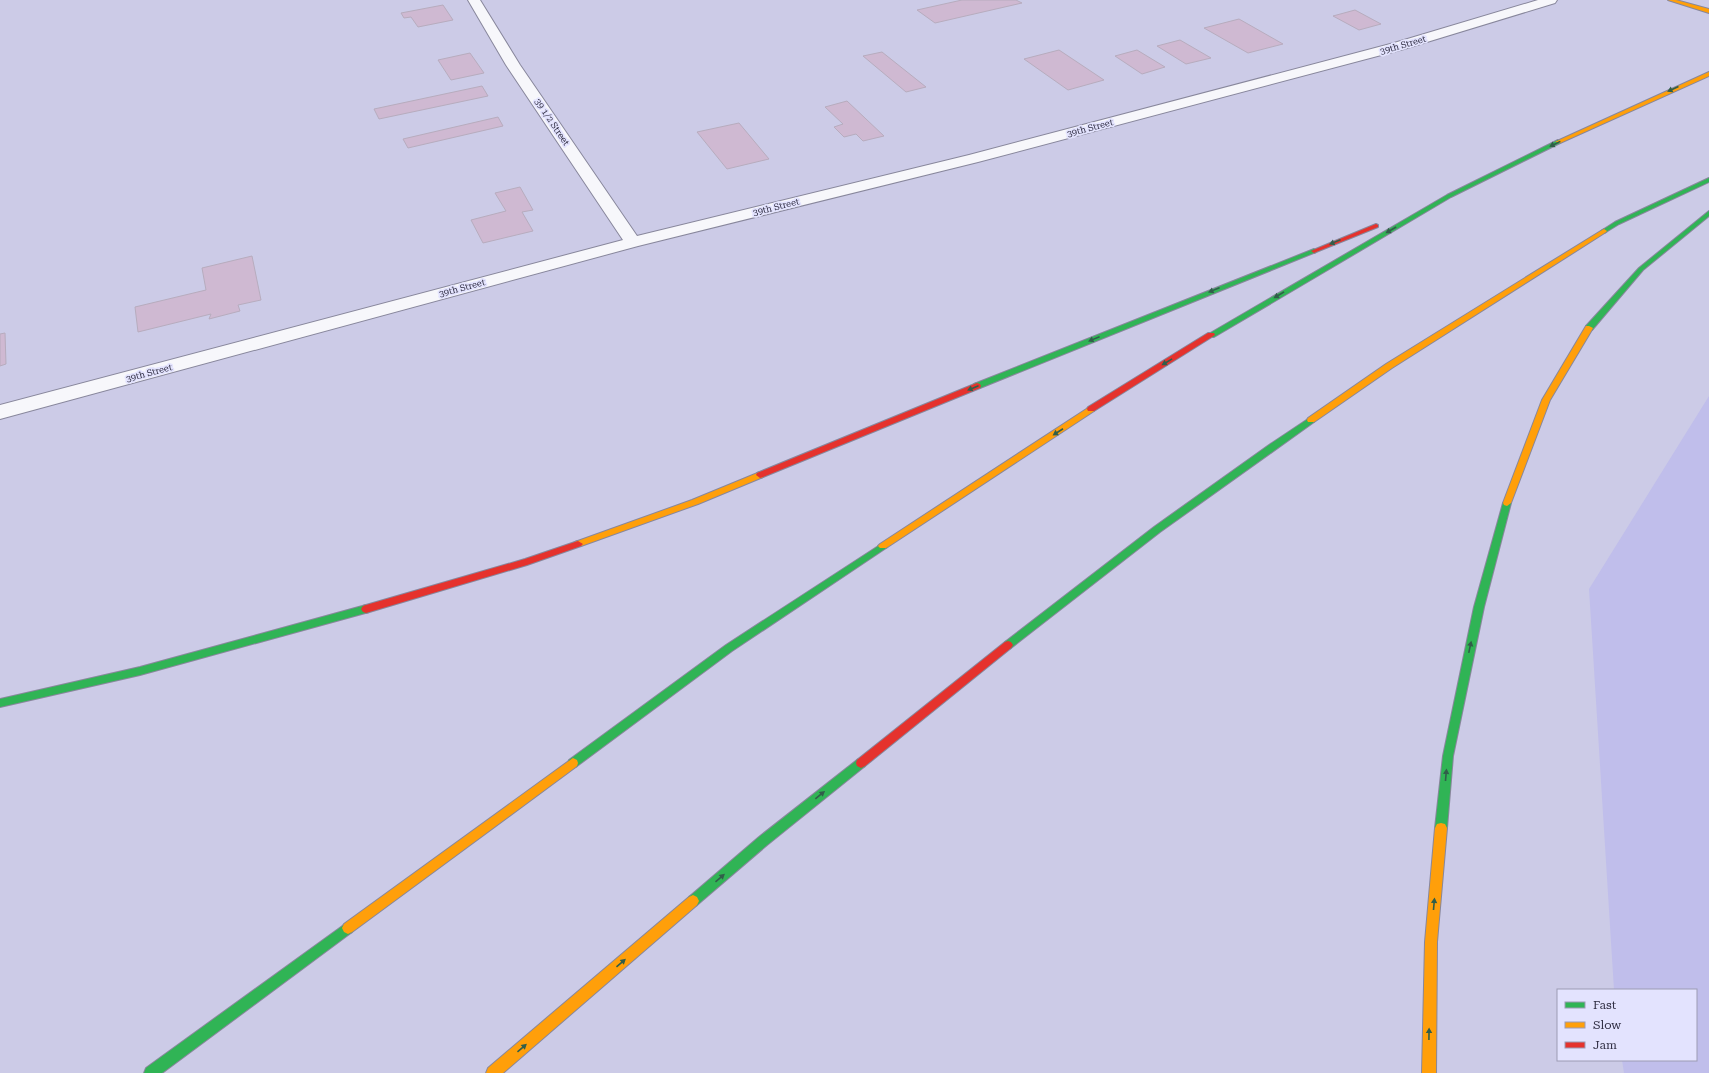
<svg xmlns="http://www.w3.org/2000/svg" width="1709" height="1073" font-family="'Roboto Serif',serif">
  <rect width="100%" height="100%" fill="#cccbe7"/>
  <path fill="#c0beeb" d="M1709,396V1073H1624L1622,1060H1696V990H1614L1589,589Z"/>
  <path fill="#cfb9d2" stroke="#b7acbe" d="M962,0H1016L1022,3L935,23L917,10Z
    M443,5L453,20L418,27L411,17L404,18L401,13Z
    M1355,10L1381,24L1359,30L1333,16Z
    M1239,19L1283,44L1248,53L1204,28Z
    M1180,40L1211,58L1186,64L1157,46Z
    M1059,50L1104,80L1068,90L1024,59Z
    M1137,50L1165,67L1142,74L1115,56Z
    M882,52L926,87L906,92L863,56Z
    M470,53L484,73L451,80L438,60Z
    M482,86L488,96L379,119L374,109Z
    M847,101L884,136L863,141L856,134L844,137L834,127L843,124L825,107Z
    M498,117L503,126L408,148L403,139Z
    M739,123L769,159L727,169L697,132Z
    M520,187L533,210L522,212L533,231L483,243L471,220L506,211L495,193Z
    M252,256L261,300L238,305L240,311L209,319L211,314L138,332L135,307L206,290L202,268Z
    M5,333L6,364L0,366V334Z"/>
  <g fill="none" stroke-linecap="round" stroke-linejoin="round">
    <defs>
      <path id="street" d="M468,0H480L520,65L637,236L969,155L1394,43L1538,0H1557L1555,3L1404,49L978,162L638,246L0,419V405L623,240L506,65Z"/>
      <path id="fast" d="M1558,140L1561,142L1560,143L1451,197L1214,337H1208L1207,335L1447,195Z
        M1709,178V182L1619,224L1606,232L1604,233L1601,231L1615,222Z
        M1709,211V216L1643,270L1592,330H1586V326L1639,268Z
        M1314,249L1317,251L1316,252L980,388H974L973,386L974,384Z
        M1311,417L1314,418L1315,420L1314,422L1160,532L1011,648L1008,649L1005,648L1003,645L1005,642L1154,527L1269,445Z
        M1507,500L1511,503L1484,607L1453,756L1447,828L1445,832L1441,833L1437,832L1435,828L1443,756L1474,607L1503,503Z
        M883,543L886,544L888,546L886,548L732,651L577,766L573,768L569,766L568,763L569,760L726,645Z
        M366,605L369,606L371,609L369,612L140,675L0,707V699L140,667Z
        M861,758L865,760L866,763L865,766L767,845L697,905L693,907L689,905L687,901L689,897L759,837L857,760Z
        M348,922L352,924L354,928L352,932L162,1073H144L146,1068Z"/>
      <path id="slow" d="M1668,0H1676L1709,9V13Z
        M1709,72V76L1560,143L1555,142Z
        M1604,229L1607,231L1606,232L1392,368L1314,422H1308L1307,420L1308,418L1386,364Z
        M1586,326H1589L1593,328L1550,400L1511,503L1507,506L1504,505L1503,503L1542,400Z
        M1091,406L1095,409L1094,411L886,548H880L878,546L880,544Z
        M760,472L763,473L764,475L763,477L698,504L581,546H575L573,544L575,542L692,500Z
        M573,758L577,760L578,763L577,766L352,932L348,934L344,932L342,928L344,924Z
        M1441,823L1445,824L1447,828L1437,942L1436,1073H1422L1425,942L1435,828L1437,824Z
        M693,895L697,897L699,901L697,905L503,1073H486L488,1068L689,897Z"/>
      <path id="jam" d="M1376,224L1378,225V227L1316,252L1314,253L1311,251Z
        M1208,333H1214L1215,335L1094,411H1088L1087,409L1088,407Z
        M977,383L980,384L981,386L980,388L763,477L760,478L756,475L757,473Z
        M578,541L583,544L581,546L527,565L366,613L363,612L361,609L363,606L366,605L525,559Z
        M1008,641L1011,642L1013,645L1011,648L865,766L861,768L857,766L856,763L857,760L1005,642Z"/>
    </defs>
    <use href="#street" stroke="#88879c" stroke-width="2"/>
    <use href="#fast" stroke="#88879c" stroke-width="2"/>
    <use href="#slow" stroke="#88879c" stroke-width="2"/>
    <use href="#jam" stroke="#88879c" stroke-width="2"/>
    <use href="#street" fill="#f7f7fb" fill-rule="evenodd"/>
    <use href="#fast" fill="#30b455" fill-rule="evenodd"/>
    <use href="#slow" fill="#ff9f0a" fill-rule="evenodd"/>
    <use href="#jam" fill="#e5322d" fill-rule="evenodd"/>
  </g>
  <defs><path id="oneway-solid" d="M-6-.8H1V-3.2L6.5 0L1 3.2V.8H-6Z"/></defs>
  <g fill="#315e4a">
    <use href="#oneway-solid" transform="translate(1673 89) rotate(156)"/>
    <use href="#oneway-solid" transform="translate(1555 144) rotate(154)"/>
    <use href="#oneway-solid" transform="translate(1391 230) rotate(150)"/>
    <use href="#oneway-solid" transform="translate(1335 242) rotate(158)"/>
    <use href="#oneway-solid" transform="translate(1214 290) rotate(158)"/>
    <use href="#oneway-solid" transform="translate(1279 295) rotate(149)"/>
    <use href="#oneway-solid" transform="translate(1094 339) rotate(158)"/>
    <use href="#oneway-solid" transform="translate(1167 362) rotate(149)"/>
    <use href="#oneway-solid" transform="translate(973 388) rotate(157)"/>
    <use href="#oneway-solid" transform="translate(1058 432) rotate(147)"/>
    <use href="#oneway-solid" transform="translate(1470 647) rotate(-78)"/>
    <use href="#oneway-solid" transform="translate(1446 775) rotate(-85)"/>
    <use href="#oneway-solid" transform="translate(820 795) rotate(-39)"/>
    <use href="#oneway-solid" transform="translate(720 878) rotate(-41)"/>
    <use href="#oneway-solid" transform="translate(1434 904) rotate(-85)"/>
    <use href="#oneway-solid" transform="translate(621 963) rotate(-41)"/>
    <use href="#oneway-solid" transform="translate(1429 1034) rotate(-89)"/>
    <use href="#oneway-solid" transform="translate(522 1048) rotate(-41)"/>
  </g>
  <g text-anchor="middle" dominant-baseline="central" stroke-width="3.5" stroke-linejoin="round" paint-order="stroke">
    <g font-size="9" fill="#312f44" stroke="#e3e3fe">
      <text transform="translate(1403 45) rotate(-16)">39th Street</text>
      <text transform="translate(552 122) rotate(56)">39 1/2 Street</text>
      <text transform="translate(1090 128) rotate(-15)">39th Street</text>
      <text transform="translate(776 207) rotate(-14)">39th Street</text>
      <text transform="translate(462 288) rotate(-15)">39th Street</text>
      <text transform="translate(149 373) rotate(-15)">39th Street</text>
    </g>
  </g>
  <rect x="1557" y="989" width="140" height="72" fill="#e3e3fe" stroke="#9c9bb4"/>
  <rect x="1565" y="1002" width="20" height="6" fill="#30b455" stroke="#9c9bb4"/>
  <text x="1593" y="1009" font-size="12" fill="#312f44">Fast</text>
  <rect x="1565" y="1022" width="20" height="6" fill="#ff9f0a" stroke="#9c9bb4"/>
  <text x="1593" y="1029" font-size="12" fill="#312f44">Slow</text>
  <rect x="1565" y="1042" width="20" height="6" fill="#e5322d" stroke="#9c9bb4"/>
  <text x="1593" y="1049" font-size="12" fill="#312f44">Jam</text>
</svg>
